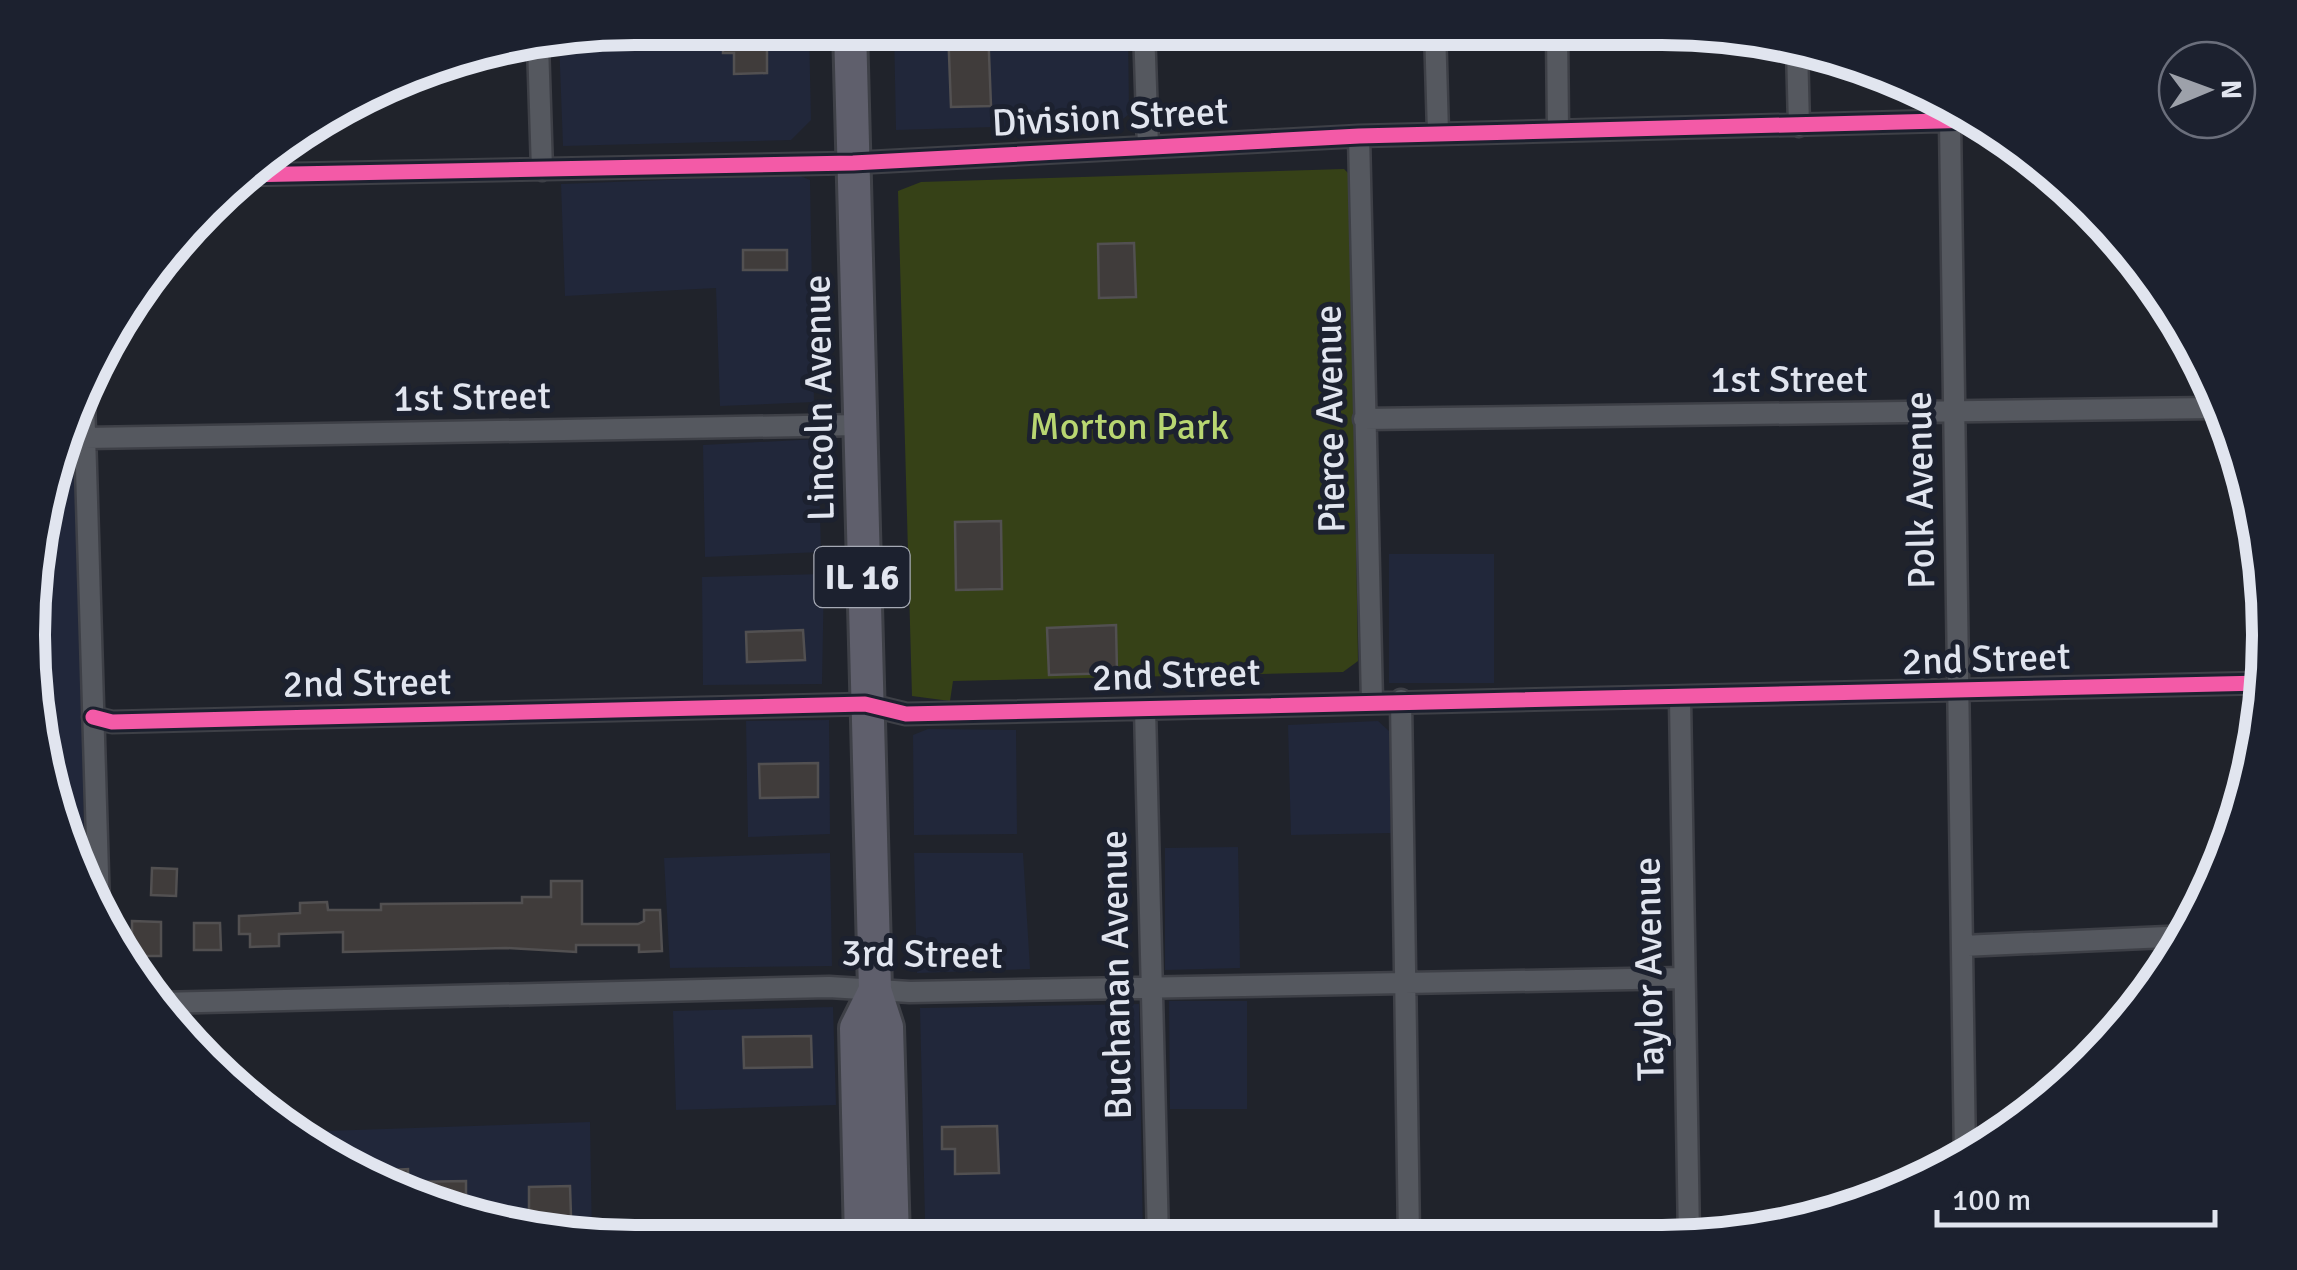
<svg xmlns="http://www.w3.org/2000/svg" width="2297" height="1270" font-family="Signika,sans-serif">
  <rect width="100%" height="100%" fill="#20232b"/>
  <path fill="#21273a" d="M635,28H809L811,120L791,140L563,146L559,40Z
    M894,28H1128L1129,114L1118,123L896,130Z
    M798,175L810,180L814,402L720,406L716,288L565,296L561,184Z
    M76,417L81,662L85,886L74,867L29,674L48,477Z
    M818,439L821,552L705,557L703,445Z
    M1389,554H1494V683H1389Z
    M824,574L822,684L703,685L702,577Z
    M829,720L830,834L748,837L746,721Z
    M1378,721L1389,731L1391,833L1291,835L1288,725Z
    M928,729L1016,730L1017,834L914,835L913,735Z
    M1238,847L1240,968L1165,970V848Z
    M830,853L832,966L670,968L664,858Z
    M914,853H1023L1030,969L917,973Z
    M1169,1001H1247V1109H1170Z
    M1139,1004L1143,1237L1117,1236L1081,1224L931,1227L925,1220L920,1008Z
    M833,1007L836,1105L676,1110L673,1011Z
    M590,1122L592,1241L477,1222L331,1161L296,1132Z"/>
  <path fill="#364117" d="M1344,169L1350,175L1358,661L1343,672L953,681L950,701L912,696L898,191L921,182Z"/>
  <path fill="#403c3b" stroke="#525051" stroke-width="2.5" d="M723,28H767V73L734,74V53H723Z
    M948,28H988L991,106L951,107Z
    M1134,243L1136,297L1099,298L1098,244Z
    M743,250H787V270H743Z
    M1001,521L1002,589L956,590L955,522Z
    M1116,625L1117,673L1049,675L1047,628Z
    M803,630L805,660L747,662L746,632Z
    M818,763V797L760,798L759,764Z
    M152,868L177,869L176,896L151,895Z
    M551,881H582V924H638L644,921V910H660L662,951L639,952V945H576V952L506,948L343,952V932L279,934V946L250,947V934H239V916L300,913V903L327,902L328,910H381V904L522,903V897H551Z
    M132,921L161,922V956H132Z
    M194,923H220L221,950H194Z
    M811,1036L812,1067L744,1068L743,1037Z
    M997,1126L999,1173L955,1174V1149H942V1127Z
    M408,1169V1182L466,1181V1217L357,1172Z
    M570,1186L571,1216L529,1217V1187Z"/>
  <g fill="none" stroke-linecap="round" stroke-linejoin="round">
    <defs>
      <path id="street" d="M1144,28L1148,147
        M1435,28L1438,133
        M1557,29L1558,130
        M538,44L542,170
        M1797,48L1799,126
        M1950,121L1965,1157
        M1359,136L1372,701
        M244,175L853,163L1359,136L1978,120
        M84,400L99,908
        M1364,419L2214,408
        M85,438L860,425
        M1680,699L1689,1238
        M1401,700L1409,1238
        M1145,709L1158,1239
        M93,717L112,722L865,704L906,714L2262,683
        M1962,946L2189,936
        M158,1003L829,987L910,992L1684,978"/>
      <path id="primary" d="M850,28L875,990L887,1027L893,1240
        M861,1240L856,1028L875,990"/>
    </defs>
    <use href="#street" stroke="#3e4047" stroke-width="25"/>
    <use href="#primary" stroke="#3e4047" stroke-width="38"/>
    <use href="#street" stroke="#55585f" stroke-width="20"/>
    <use href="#primary" stroke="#5f5f6c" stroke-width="32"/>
    <defs>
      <path id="cycleway" d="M244,175L853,163L1359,136L1978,120
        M93,717L112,722L865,704L906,714L2262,683"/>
    </defs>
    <use href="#cycleway" stroke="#1c212f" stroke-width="21"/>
    <use href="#cycleway" stroke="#f35aa7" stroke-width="15"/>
  </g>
  <g text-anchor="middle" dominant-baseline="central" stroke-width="10" stroke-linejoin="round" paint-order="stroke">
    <rect fill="#1c212f" stroke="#a6aab5" stroke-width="2.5" x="814.5" y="547" width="95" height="60" rx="8"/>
    <g font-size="35" font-weight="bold" fill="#e1e5ef">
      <text x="862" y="577">IL 16</text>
    </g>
    <g font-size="38" fill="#e1e5ef" stroke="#1c212f">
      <text transform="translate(1110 117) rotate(-3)">Division Street</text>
      <text x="1789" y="379">1st Street</text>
      <text transform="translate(472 397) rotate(-1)">1st Street</text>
      <text transform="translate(819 398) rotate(-91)">Lincoln Avenue</text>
      <text transform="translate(1330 419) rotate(-91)">Pierce Avenue</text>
      <text transform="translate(1920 490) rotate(-91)">Polk Avenue</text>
      <text transform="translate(1986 659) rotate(-2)">2nd Street</text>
      <text transform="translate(1176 675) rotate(-2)">2nd Street</text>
      <text transform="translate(367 683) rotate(-1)">2nd Street</text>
      <text transform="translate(922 954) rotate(1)">3rd Street</text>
      <text transform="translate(1649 969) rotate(-91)">Taylor Avenue</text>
      <text transform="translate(1116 975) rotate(-91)">Buchanan Avenue</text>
    </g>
    <g font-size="38" fill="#b8d671" stroke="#1c212f">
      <text x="1129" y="426">Morton Park</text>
    </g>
  </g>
  <path d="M0 0H2297V1270H0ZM635 45H1662A590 590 0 0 1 2252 635V635A590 590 0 0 1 1662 1225H635A590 590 0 0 1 45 635V635A590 590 0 0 1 635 45Z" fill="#1c212f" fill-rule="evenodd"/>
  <path fill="none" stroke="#e1e5ef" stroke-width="12" d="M635 45H1662A590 590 0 0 1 2252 635V635A590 590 0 0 1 1662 1225H635A590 590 0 0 1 45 635V635A590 590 0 0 1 635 45Z"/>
  <g transform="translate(2207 90) rotate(89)"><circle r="48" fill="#1c212f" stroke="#6b6f7c" stroke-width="2.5"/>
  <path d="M0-8L18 38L0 25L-18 38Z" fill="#9da1aa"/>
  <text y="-15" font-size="28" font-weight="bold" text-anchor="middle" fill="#e1e5ef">N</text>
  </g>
  <path d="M1937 1210v15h278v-15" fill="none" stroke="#e1e5ef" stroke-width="5"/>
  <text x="1952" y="1210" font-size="30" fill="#e1e5ef" stroke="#1c212f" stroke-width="8" paint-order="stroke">100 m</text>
</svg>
